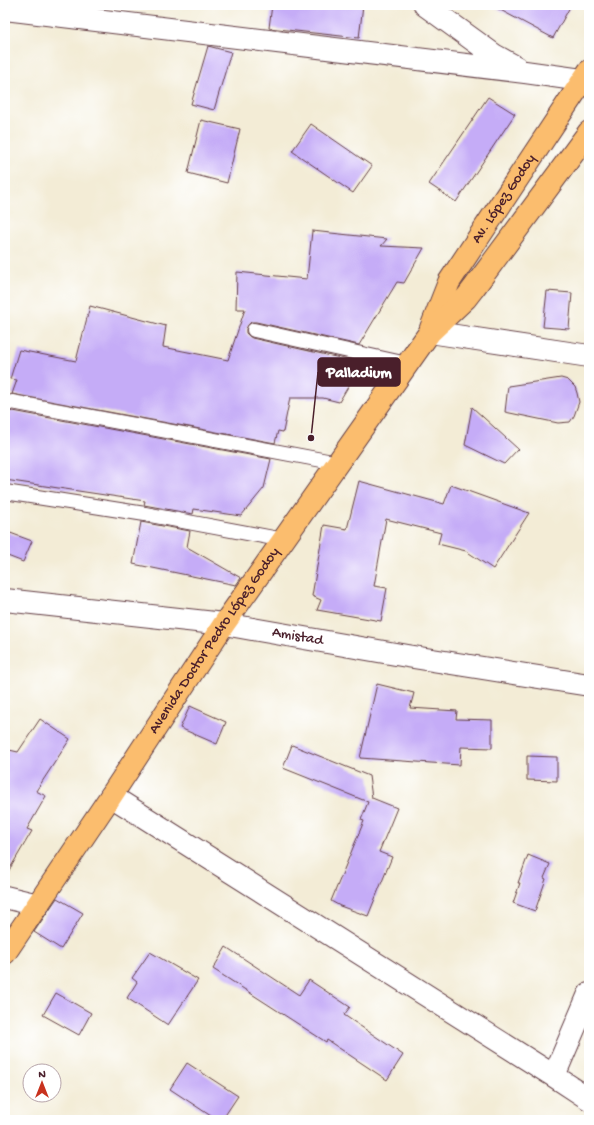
<svg xmlns="http://www.w3.org/2000/svg" width="594" height="1125" font-family="'Gochi Hand',sans-serif">
  <rect width="100%" height="100%" fill="#fff"/>
  <filter id="ink" filterUnits="userSpaceOnUse"><feTurbulence type="fractalNoise" baseFrequency=".025" numOctaves="2"/><feDisplacementMap in="SourceGraphic" scale="8" xChannelSelector="R" yChannelSelector="G"/><feConvolveMatrix kernelMatrix="1 2 1 2 8 2 1 2 1" color-interpolation-filters="sRGB"/></filter>
  <filter id="wash" filterUnits="userSpaceOnUse"><feTurbulence type="fractalNoise" baseFrequency=".012" numOctaves="4" result="noise"/><feDisplacementMap in="SourceGraphic" scale="16" xChannelSelector="R" yChannelSelector="G"/><feGaussianBlur stdDeviation="0.9" result="paint"/><feColorMatrix in="noise" values="0 0 0 0 0 0 0 0 0 0 0 0 0 0 0 0 0 1.4 0 .05"/><feComposite in="paint" operator="in"/></filter>
  <g filter="url(#wash)">
    <rect width="100%" height="100%" fill="#f3ecd6"/>
    <g id="blocks">
      <path fill="#c5acf7" d="M272,5H363L359,38L269,28Z
        M491,5H571L553,38Z
        M208,46L231,52L214,110L191,104Z
        M488,97L515,114L456,202L429,184Z
        M201,120L240,129L227,183L188,173Z
        M311,124L372,166L353,193L292,151Z
        M312,231L387,239L381,246L424,248L404,283L397,282L359,345L256,322H251L248,325L246,329V333L249,336L252,338L362,363L339,402L323,398H290L283,432L278,431L275,443L12,394L17,380L10,379L19,350L76,361L90,306L166,326L163,347L228,360L245,309H236L237,272L307,279Z
        M547,291L572,293L569,329L543,327Z
        M561,378L568,380L575,387L577,393L579,402L574,416L570,422L558,423L505,412L508,386Z
        M472,407L518,449L504,464L465,445Z
        M13,411L271,459L264,488L241,516L194,509L193,514L144,505L145,501L5,480V413Z
        M359,481L444,504L451,485L529,513L493,569L466,551L438,544L441,533L386,519L374,586L387,588L381,621L317,610L321,600L312,596L324,525L347,529Z
        M141,522L190,531L187,547L241,578L236,585L133,564Z
        M5,531L32,541L23,562L5,555Z
        M377,684L414,693L410,708L457,711L456,719L492,720V748L461,747L460,765L360,758Z
        M190,706L226,722L217,744L180,728Z
        M40,719L70,739L36,791L46,796L27,829L32,831L5,877V749L18,752Z
        M292,745L369,776L372,798L397,808L379,852L392,857L368,916L340,906L331,901L364,821L361,820L368,802L283,768Z
        M527,756L557,757V781L527,780Z
        M528,855L550,864L544,878L546,879L535,911L513,903L520,883H518Z
        M57,898L83,913L61,949L34,932Z
        M226,947L299,995L309,980L350,1007L344,1015L403,1055L387,1080L327,1040L326,1042L213,969Z
        M150,952L198,980L168,1025L127,998L137,982L132,978Z
        M56,993L91,1013L79,1035L43,1015Z
        M187,1063L238,1096L222,1120H217L170,1089Z"/>
    </g>
  </g>
  <g filter="url(#ink)">
    <use href="#blocks" fill-opacity="0" stroke="#633e45" stroke-width="1"/>
    <g fill="none" stroke-linecap="round" stroke-linejoin="round">
      <defs>
        <path id="service" d="M254,330L407,364
          M5,405L12,402L338,463
          M5,492L145,514L284,540"/>
        <path id="minor" d="M425,5L494,55L516,67
          M5,9L525,72L589,81
          M430,332L589,356
          M111,796L554,1076L589,1099
          M5,897L38,905
          M554,1076L589,994"/>
        <g id="tertiary">
          <path id="s1" d="M5,600L224,624L407,656L589,685"/>
        </g>
        <g id="primary">
          <path id="s2" d="M431,328L449,282L589,71"/>
          <path id="s3" d="M5,953L111,796L224,624L430,332L466,298L473,289L589,132"/>
        </g>
      </defs>
      <use href="#service" stroke="#633e45" stroke-width="16"/>
      <use href="#minor" stroke="#633e45" stroke-width="24"/>
      <use href="#tertiary" stroke="#633e45" stroke-width="24"/>
      <use href="#primary" stroke="#633e45" stroke-width="24"/>
      <use href="#service" stroke="#fff" stroke-width="14"/>
      <use href="#minor" stroke="#fff" stroke-width="22"/>
      <use href="#tertiary" stroke="#fff" stroke-width="22"/>
      <use href="#primary" stroke="#fbbd6e" stroke-width="22"/>
    </g>
  </g>
  <g text-anchor="middle" dominant-baseline="central" stroke-width="3" stroke-linejoin="round" paint-order="stroke">
    <g font-size="15" fill="#4a1f2b" stroke="#fff">
      <text stroke="none"><textPath href="#s2" startOffset="149">Av. López Godoy</textPath></text>
      <text stroke="none"><textPath href="#s1" startOffset="295">Amistad</textPath></text>
      <text stroke="none"><textPath href="#s3" startOffset="376">Avenida Doctor Pedro López Godoy</textPath></text>
    </g>
  </g>
  <path fill="none" stroke="#4a1f2b" stroke-width="1.5" d="M311 438L318 372"/>
  <circle fill="#4a1f2b" stroke="#fff" stroke-width="1.5" cx="311" cy="438" r="4"/>
  <rect fill="#4a1f2b" stroke="#4a1f2b" stroke-width="1.5" x="318" y="358" width="82" height="28" rx="4"/>
  <g font-size="16" text-anchor="middle" font-weight="bold" fill="#fff">
    <text x="359" y="377">Palladium</text>
  </g>
  <rect width="594" height="1125" fill="none" stroke="#fff" stroke-width="20"/>
  <g transform="translate(42 1083)"><circle r="19" fill="#ffffff" stroke="#b7a5aa"/>
  <path d="M0-3L7 15L0 10L-7 15Z" fill="#c8321e"/>
  <text y="-6" font-size="11" font-weight="bold" text-anchor="middle" fill="#4a1f2b">N</text>
  </g>
</svg>
